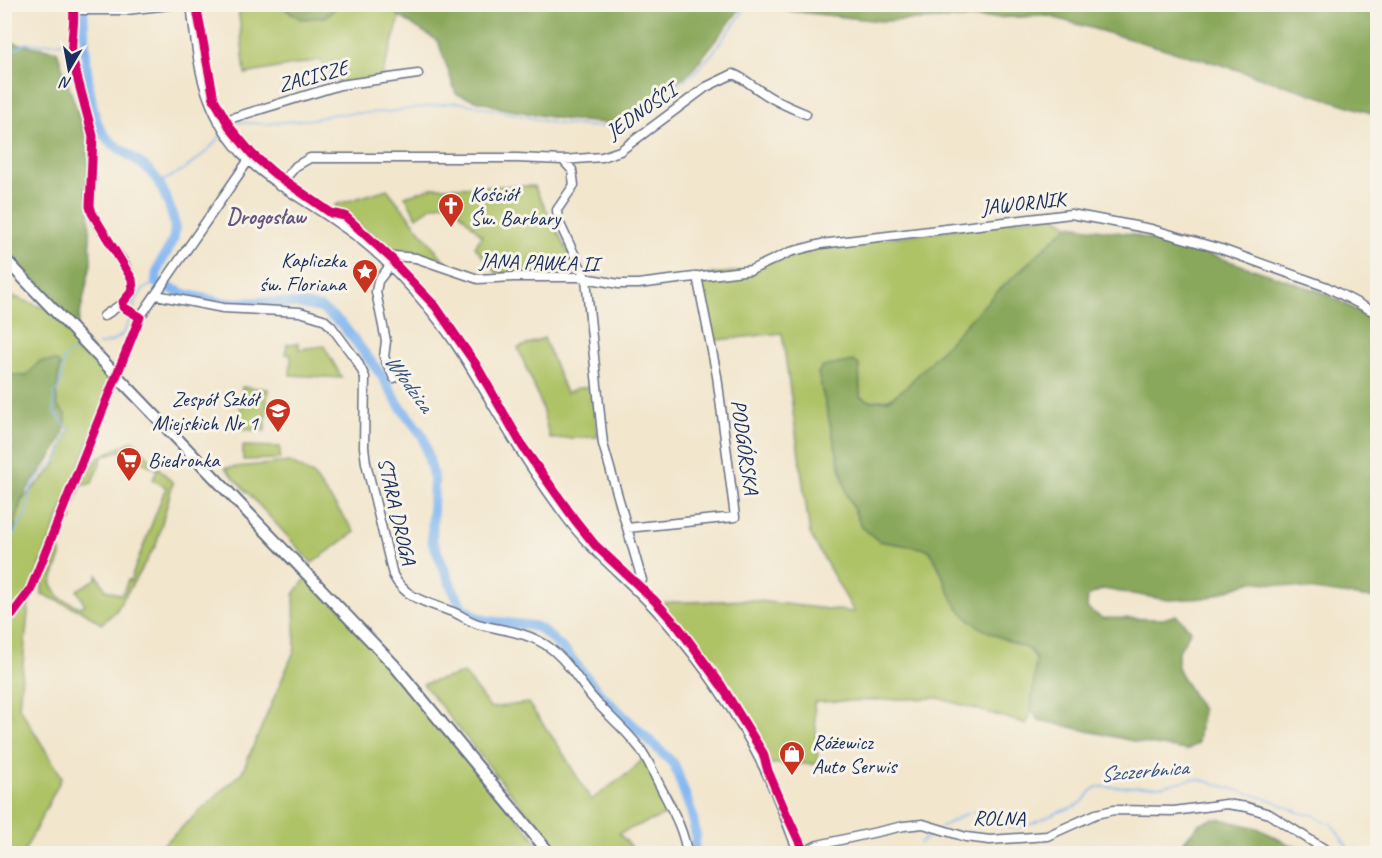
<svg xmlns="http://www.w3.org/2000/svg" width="1382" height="858" font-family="Caveat,sans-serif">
  <rect width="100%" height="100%" fill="#f7f3e8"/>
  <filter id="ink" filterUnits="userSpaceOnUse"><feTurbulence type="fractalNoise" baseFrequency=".0167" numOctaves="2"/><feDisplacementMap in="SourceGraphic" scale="12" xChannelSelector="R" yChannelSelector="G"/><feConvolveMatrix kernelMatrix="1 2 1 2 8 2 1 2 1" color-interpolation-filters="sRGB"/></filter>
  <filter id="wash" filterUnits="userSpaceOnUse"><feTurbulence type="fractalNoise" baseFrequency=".008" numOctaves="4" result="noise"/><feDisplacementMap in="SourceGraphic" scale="24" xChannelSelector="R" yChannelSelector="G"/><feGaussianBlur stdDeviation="1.35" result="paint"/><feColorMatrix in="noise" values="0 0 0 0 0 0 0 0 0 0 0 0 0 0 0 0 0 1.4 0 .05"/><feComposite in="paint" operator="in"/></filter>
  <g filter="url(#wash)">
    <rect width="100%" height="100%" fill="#f2e6cd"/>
    <path fill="#aec266" stroke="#647862" stroke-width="1.5" d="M238,5H279L301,19L325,17L339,5H386L400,17L381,80L340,85L320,60L245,74Z
      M534,186L579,273H497L475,247L482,236L450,202L433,206L417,217L405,196L434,187Z
      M387,189L447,264L417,253L385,251L366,235L359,225L336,209L335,205Z
      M1053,215L1069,225L993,296L908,387L889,399L870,401L860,397L859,365L818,373L847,495L862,527L879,541L928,549C942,567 943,581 953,600C968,628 1003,638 1030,650L1036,659L1031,710L1027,724L938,698L814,702L818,764H770L717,682L656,603L750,600L854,612L810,534L782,333L710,341L697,276L751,270L790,252Z
      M4,293L57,313L116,374L30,591L19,707L62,777L23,854L5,853V566L21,501L54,467L69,429L54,412L60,365L26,376L5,375Z
      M544,338L566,393L578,388L593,387L598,437L550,439L540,401L518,348Z
      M299,343V349L324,346L342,378L290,375L291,355L285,354L287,344Z
      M242,387L268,389L265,431L239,429Z
      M133,441L173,483L156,545L116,611L101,624L86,613L42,594V585L56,548L60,549L61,556L51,583L60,598L80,607L85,605L77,590L96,579L97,575L106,590L122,595L128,580L130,581L166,487L153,480L157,469L119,451L103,456L92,483L86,485L82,484L69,515L73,518L71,521H67L84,477L99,457Z
      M243,446L280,447V459L243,460Z
      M290,462L313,475L355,532L312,563L225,468Z
      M309,575L394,665L547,854H153L242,772L295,649L294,594Z
      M464,673L490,708L528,703L558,745L591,800L631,771L646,756L673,812L619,833L637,853H559L423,684Z"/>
    <path fill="#8aa85b" stroke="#526c5c" stroke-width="1.5" d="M279,5H339L325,17L301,19Z
      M386,5H743L691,72L618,124L567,120L505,109L456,94L438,41L400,17Z
      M763,5H1359L1377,21V115L1222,65L1048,16L880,21L789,11Z
      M5,41L57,51L87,140L91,264L76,333L5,259Z
      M1069,225L1130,234L1217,257L1325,293L1377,322V599L1252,581L1207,598L1168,600L1103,589L1088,596L1087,608L1102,618L1163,619L1176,615L1191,630L1178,653V670L1202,710L1198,743L1187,750L1142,743L1039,720L1031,710L1036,659L1030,650C1003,638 968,628 953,600C943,581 942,567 928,549L879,541L862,527L847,495L818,373L822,367L853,361L859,365L860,397L870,401L889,400L907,386L993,296Z
      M40,361H56L60,365L56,392L57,405L66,415C66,453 35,469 21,501C11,526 13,554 5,579V458C23,437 6,437 4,419C3,405 4,389 5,375L26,376Z
      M1212,819L1225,820L1257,828L1290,845L1315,850L1321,853H1174L1199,824Z"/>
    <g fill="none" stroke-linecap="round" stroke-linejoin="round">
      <path stroke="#83b7f1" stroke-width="1.5" d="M76,47L84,48
        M4,56L26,43L37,44L67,42
        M228,127L236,122L265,124L293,121L315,119L334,114L388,112L458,102L558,124L618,128L693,74L711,55L749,4
        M158,183C183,172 206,155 223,133
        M98,345C135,340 126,315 140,293C144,288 150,285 156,283
        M4,550L26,514L31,488L43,471L57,461L69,429L54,412V396L60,385L64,358L78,348
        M4,565V568
        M941,827L968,813L985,810C991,814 995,822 1002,825C1018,834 1044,818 1059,812C1067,809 1074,807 1081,803C1087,798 1090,790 1097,787L1162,786L1192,779L1202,780L1271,800L1300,813L1314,815L1321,821L1331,823L1349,849L1348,854
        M920,843L935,831"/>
      <path stroke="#83b7f1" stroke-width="10" d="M83,4C84,34 86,114 104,135C118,152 141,159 154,176C163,186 169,205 173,218C182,246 154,258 156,283L185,294L224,303L265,302L301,304L321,308L342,324L382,376L399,405L423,436L434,479L432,540L453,590L462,606L476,617L488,621L534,626L541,629L565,651L600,694L674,764L692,814L696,836L693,854"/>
    </g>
  </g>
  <g filter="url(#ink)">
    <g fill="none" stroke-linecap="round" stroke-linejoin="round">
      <defs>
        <path id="minor" d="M73,4C76,23 70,40 72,58C78,84 89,111 93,138C96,161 85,190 91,211C98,233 134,266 133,288C132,300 113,309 104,316
          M191,4C195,34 197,66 207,94C233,169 284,184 342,226C376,249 405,279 431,311C459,345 479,382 501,419C521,453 543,486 566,517C594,555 632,582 663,618C701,661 736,712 762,764C777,793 787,824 799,854
          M74,10H126L178,4
          M219,122L340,85L418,74
          M563,160L572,170L574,185L557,210L558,220L586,279L603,444L642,580L635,590
          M279,186L296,166L310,158H517L563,160L602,157L620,151L706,87L733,74C744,78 752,86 762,92C776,102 791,108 806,114
          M386,262L394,256L416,258L478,279L513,277H579L619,284H638L751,270L790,252L821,244L1071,214L1151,229L1221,249L1327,287L1378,314
          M390,266L378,281L376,292L386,341L384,357L394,378
          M156,295L223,308L300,312L323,319L331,326L357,361L365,377L364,447L366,463L393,575C405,599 429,603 453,612C463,616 471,623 482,625C501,630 520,631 539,641C563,653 575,676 591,696C606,714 624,728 638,746C648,758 653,773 660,786C671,808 684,829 687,854
          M627,528L735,517L717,376L697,276
          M4,621L12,615L30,591L140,317L248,161
          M800,854L818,845L904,826L923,824L966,837L990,840L1047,836L1096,814L1114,810L1174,811L1226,804L1247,807L1269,814L1332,854"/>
        <path id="major" d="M4,258L394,665L550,854"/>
      </defs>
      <use href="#minor" stroke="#666f85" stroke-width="11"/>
      <use href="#major" stroke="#666f85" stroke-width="14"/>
      <use href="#minor" stroke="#fff" stroke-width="8"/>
      <use href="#major" stroke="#fff" stroke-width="10"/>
      <defs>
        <path id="cycleway" d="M196,4L214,99L231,129L252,154L275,174L331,213L345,216L394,261L395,264L436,307L458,339L475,363L523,447L575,520L595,545L654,600L679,628L721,685L763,753L768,771L785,811L805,854
          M4,621L12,615L30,591L140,317L123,307V302L133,290L132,279L92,213L90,206L93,136L72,58C70,40 76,23 73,4"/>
      </defs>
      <use href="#cycleway" stroke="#f7f3e8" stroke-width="13"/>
      <use href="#cycleway" stroke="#d6006c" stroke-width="9"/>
    </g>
  </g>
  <defs>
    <symbol id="church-pin" viewBox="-11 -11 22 30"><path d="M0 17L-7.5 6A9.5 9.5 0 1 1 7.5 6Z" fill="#c8321e" stroke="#f7f3e8"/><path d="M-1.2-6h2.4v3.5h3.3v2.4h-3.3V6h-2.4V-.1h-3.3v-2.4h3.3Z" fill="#fff"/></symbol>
    <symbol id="sight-pin" viewBox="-11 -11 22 30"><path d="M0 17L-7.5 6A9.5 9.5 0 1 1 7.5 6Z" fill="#c8321e" stroke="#f7f3e8"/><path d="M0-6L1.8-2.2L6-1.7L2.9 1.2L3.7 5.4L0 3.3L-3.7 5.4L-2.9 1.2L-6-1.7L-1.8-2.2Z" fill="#fff"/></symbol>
    <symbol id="school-pin" viewBox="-11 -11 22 30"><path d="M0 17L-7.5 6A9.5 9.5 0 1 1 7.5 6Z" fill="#c8321e" stroke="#f7f3e8"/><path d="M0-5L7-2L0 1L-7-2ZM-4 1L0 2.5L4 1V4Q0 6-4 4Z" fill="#fff"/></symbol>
    <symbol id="supermarket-pin" viewBox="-11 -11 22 30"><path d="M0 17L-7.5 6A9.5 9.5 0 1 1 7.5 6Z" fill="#c8321e" stroke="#f7f3e8"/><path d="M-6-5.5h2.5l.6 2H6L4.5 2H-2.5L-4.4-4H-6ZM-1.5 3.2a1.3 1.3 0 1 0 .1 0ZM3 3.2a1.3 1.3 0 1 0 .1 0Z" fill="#fff"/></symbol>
    <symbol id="shop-pin" viewBox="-11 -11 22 30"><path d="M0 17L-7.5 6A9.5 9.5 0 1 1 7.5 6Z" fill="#c8321e" stroke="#f7f3e8"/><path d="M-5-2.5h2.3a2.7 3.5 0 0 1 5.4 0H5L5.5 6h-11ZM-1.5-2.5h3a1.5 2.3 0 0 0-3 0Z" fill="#fff"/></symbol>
  </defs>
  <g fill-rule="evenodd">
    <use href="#church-pin" x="436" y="191" width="30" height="40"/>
    <use href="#sight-pin" x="350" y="257" width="30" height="40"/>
    <use href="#school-pin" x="263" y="396" width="30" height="40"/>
    <use href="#supermarket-pin" x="114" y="445" width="30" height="40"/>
    <use href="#shop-pin" x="777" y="739" width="30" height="40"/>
  </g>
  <g text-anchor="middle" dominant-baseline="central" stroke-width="6" stroke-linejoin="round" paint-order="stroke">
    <g font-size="21" fill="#1b2f5e" stroke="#f7f3e8">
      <text transform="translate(313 76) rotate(-15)">ZACISZE</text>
      <text transform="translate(641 111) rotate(-35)">JEDNOŚCI</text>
      <text transform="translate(1023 203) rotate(-6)">JAWORNIK</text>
      <text transform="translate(539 262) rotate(2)">JANA PAWŁA II</text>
      <text transform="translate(745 447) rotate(82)">PODGÓRSKA</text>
      <text transform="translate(397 511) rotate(77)">STARA DROGA</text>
      <text transform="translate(999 818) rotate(1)">ROLNA</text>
    </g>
    <g font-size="21" fill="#1b2f5e" stroke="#f7f3e8" text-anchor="start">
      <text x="470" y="194">Kościół<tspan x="470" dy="24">Św. Barbary</tspan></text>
      <text x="346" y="260" text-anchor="end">Kapliczka<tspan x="346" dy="24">św. Floriana</tspan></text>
      <text x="258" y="399" text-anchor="end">Zespół Szkół<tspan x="258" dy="24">Miejskich Nr 1</tspan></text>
      <text x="148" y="460">Biedronka</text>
      <text x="812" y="742">Różewicz<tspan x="812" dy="24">Auto Serwis</tspan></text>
    </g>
    <g font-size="22" font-weight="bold" fill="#645881" stroke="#f7f3e8">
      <text x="266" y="217">Drogosław</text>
    </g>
    <g font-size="22" font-style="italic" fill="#355183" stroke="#f7f3e8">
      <text transform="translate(409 383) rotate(54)">Włodzica</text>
      <text transform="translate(1144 771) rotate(-5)">Szczerbnica</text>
    </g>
  </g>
  <rect width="1382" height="858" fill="none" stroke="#f7f3e8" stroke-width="24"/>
  <g transform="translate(69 69) rotate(190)" stroke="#f7f3e8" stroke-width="4.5" paint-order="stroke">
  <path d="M0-4.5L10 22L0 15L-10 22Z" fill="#1b2f5e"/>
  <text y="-9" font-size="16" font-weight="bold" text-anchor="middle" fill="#1b2f5e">N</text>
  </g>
</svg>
